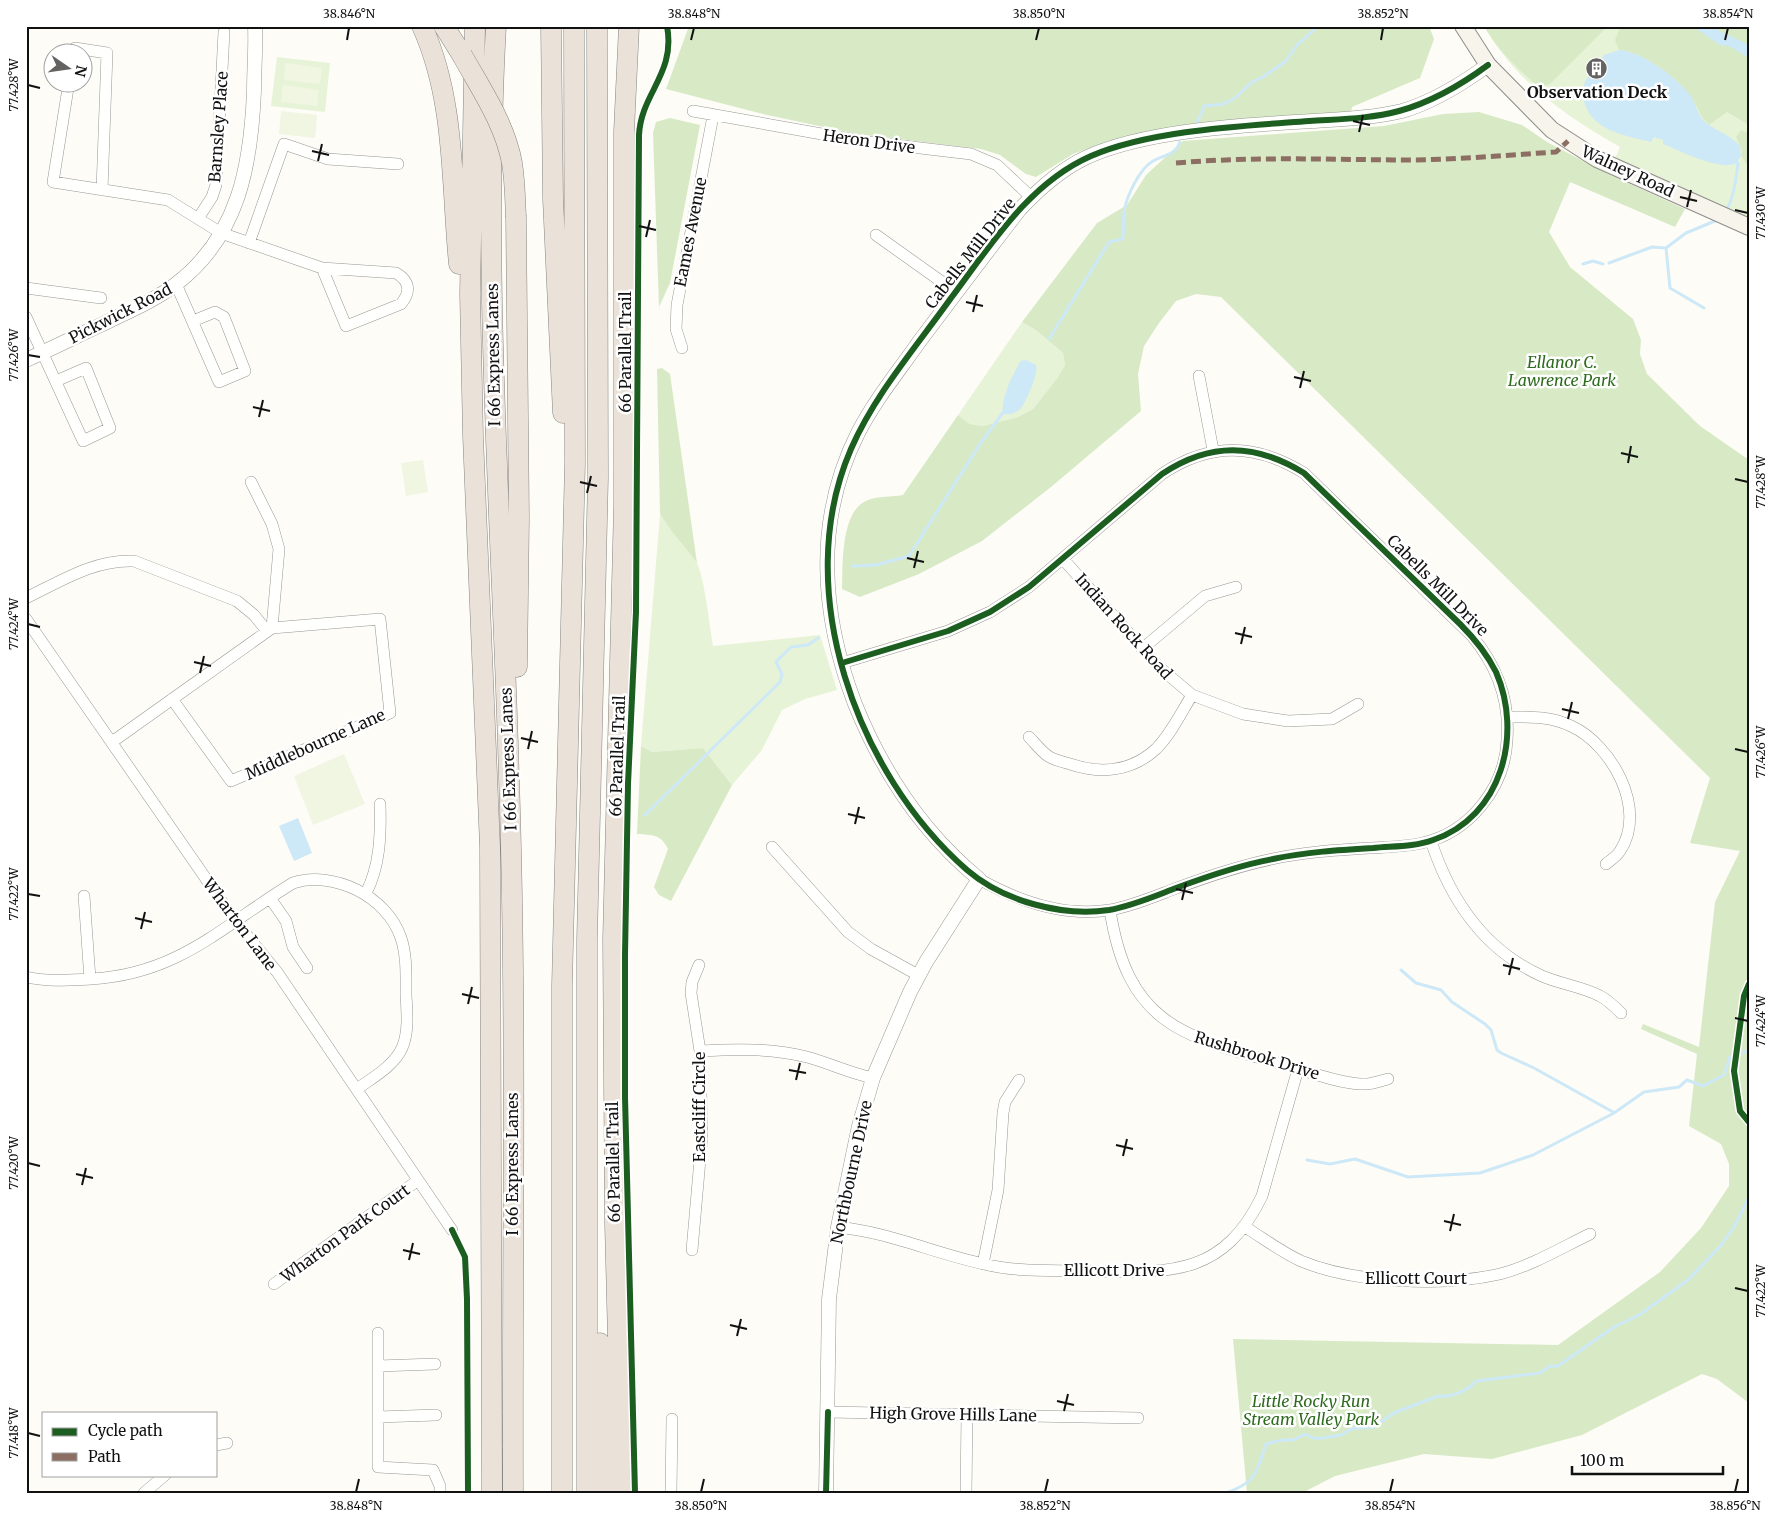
<svg xmlns="http://www.w3.org/2000/svg" width="1775" height="1519" font-family="Merriweather,serif">
  <rect width="100%" height="100%" fill="#fdfcf7"/>
  <path fill="#e7f3d7" d="M1484,26H1749V222L1614,161L1620,147C1566,116 1516,82 1484,26Z
    M277,57L330,63L325,112L271,106Z
    M1022,322L1037,331L1063,353L1065,365L1058,377L1033,409L1018,417L983,426L970,424L958,415Z
    M660,514C671,532 686,544 696,561C704,574 710,628 713,646L820,635L837,690L805,699L782,710L762,750L732,785L703,748L652,752L641,746Z"/>
  <path fill="#d8eac5" d="M689,26H1429L1434,39L1420,78L1352,107L1351,113L1177,127L1108,141L1073,154L1036,177L1026,174L1000,155L981,149L857,134L767,115L666,89Z
    M1484,26H1608L1550,84L1540,88C1519,70 1498,51 1484,26Z
    M1621,26H1749V125L1727,112L1709,125C1699,117 1698,106 1690,96C1677,77 1641,51 1619,50L1615,40Z
    M1479,112L1522,125L1547,142L1608,174L1685,209L1675,227L1570,182L1549,232L1570,267L1633,319L1641,340L1640,354L1647,374L1700,426L1749,460V1403L1717,1379L1702,1374L1582,1435L1492,1459L1424,1454L1335,1476L1302,1493H1247L1233,1339L1558,1345L1660,1272L1701,1228L1729,1186V1164L1721,1144L1689,1126L1697,1054L1641,1029L1643,1024L1699,1047L1715,902L1740,851L1690,843L1710,778L1221,297L1196,294L1176,301L1159,323L1144,346L1138,374L1141,411L1051,487L982,541L919,574L860,597L842,589C843,566 840,510 868,500C878,496 892,497 903,495L958,415L970,424L983,426L1018,417L1033,409L1058,377L1065,365L1063,353L1037,331L1022,322L1097,223L1127,205L1146,175L1183,141L1384,126L1443,114Z
    M670,118L700,125L670,283L659,307L653,133L656,122Z
    M1741,130L1749,133V167L1741,156L1742,151L1736,137Z
    M662,368L670,374L697,563C685,546 671,532 660,514L657,369Z
    M641,746L652,752L703,748L732,785L671,901L659,895L654,887L668,849C661,834 652,835 637,834Z"/>
  <path fill="#f0f6e1" d="M286,63L322,68L320,84L284,80Z
    M283,85L319,90L317,106L281,102Z
    M281,111L317,115L315,138L279,134Z
    M423,460L428,492L406,496L401,463Z
    M344,754L365,804L313,825L294,776Z"/>
  <path fill="#cde8f7" d="M1692,26H1709L1749,45V58L1729,46L1720,45Z
    M1619,50C1641,51 1676,77 1690,95C1696,103 1697,115 1705,122C1715,131 1730,134 1740,146L1741,156L1736,163C1722,172 1678,150 1663,144V140L1654,137L1651,142C1624,135 1589,131 1583,97C1582,87 1585,79 1592,72L1597,74L1603,65L1599,62L1604,55Z
    M1026,360L1036,365C1039,373 1025,405 1019,410C1014,414 1009,415 1004,414C998,404 1014,371 1021,361Z
    M298,818L312,853L294,861L279,826Z"/>
  <g fill="none" stroke-linecap="round" stroke-linejoin="round">
    <path stroke="#cde8f7" stroke-width="3" d="M1197,123L1204,106L1224,104L1235,98L1252,82L1263,77L1286,61L1297,45L1318,26
      M1727,209C1734,196 1736,179 1738,164L1735,160
      M1666,248L1670,288L1704,308
      M1609,263L1652,247L1666,248L1686,233L1715,221
      M1583,264L1593,261L1603,264
      M1049,339L1109,242L1123,239C1124,230 1123,220 1124,211C1127,196 1139,169 1153,161C1164,154 1174,157 1180,142
      M852,566L876,565L909,556L980,444L1004,411
      M645,815L780,682L782,674L776,662L791,647L808,645L818,638
      M1401,970L1416,983L1441,990L1452,1002L1485,1024L1491,1030L1497,1050L1501,1053L1534,1068L1613,1112
      M1738,1055L1749,1050
      M1307,1160L1330,1164L1355,1159L1408,1177L1480,1173L1533,1155L1614,1113L1644,1092L1679,1087L1687,1080L1703,1086L1724,1075L1730,1057
      M1226,1493C1257,1482 1256,1473 1266,1444C1273,1442 1287,1439 1294,1440L1305,1434L1316,1439L1341,1435L1351,1429L1374,1427L1394,1413L1438,1396C1450,1398 1468,1391 1476,1381L1540,1373L1550,1366H1558L1614,1327L1639,1315L1688,1280L1722,1244L1734,1227L1749,1197"/>
    <defs>
      <path id="minor" d="M74,52L75,48L107,53L102,190
        M69,82L53,182L168,200L221,233L322,268L396,273C410,281 411,292 401,304L346,326L322,268
        M693,111L861,141L971,154L997,165L1031,197
        M199,217L212,197L216,185L224,32
        M876,235L956,292
        M249,243L284,144L328,159L398,164
        M176,284L219,382L245,371L224,317L215,312L193,321
        M26,288L101,298
        M26,317L83,441L110,428L86,368L56,381
        M682,348L676,329L677,305L713,116
        M1199,376L1213,450
        M1063,559L1159,667L1192,695L1243,714L1288,721L1332,719L1358,704
        M26,598C61,581 95,559 134,561L237,601L254,615L267,631
        M26,619L236,922L277,972L452,1230
        M1142,649L1205,596L1236,587
        M842,663L948,631L990,612L1029,587L1162,474C1210,442 1255,443 1304,473L1472,636C1497,666 1510,701 1507,740C1505,788 1469,833 1422,843C1405,847 1386,847 1369,848C1336,850 1304,852 1272,859C1238,866 1206,877 1174,889C1153,897 1132,906 1110,910C1065,917 1018,901 979,879
        M172,699L231,781L390,713L380,619L272,628
        M1508,717C1530,717 1550,716 1571,726C1611,744 1648,809 1620,851C1617,856 1611,860 1606,864
        M1029,737C1035,743 1041,751 1048,756C1054,760 1063,762 1070,764C1100,774 1131,772 1156,749C1171,734 1181,713 1192,695
        M112,742L272,628L279,549L272,524L251,482
        M1431,841C1450,899 1484,950 1542,976C1560,984 1584,987 1600,996C1608,1000 1615,1007 1621,1013
        M772,847L848,932L871,949L918,975
        M366,893C380,866 381,835 380,804
        M84,896L90,979
        M270,898L286,921L293,947L307,968
        M1110,910C1128,1026 1184,1037 1285,1065C1306,1071 1341,1084 1362,1084C1371,1085 1380,1081 1388,1079
        M26,977C48,982 69,980 91,979C179,974 222,926 293,883C333,870 387,896 401,938C407,956 406,976 406,995C407,1012 409,1032 402,1048C394,1066 372,1078 357,1089
        M700,1051C736,1049 771,1048 807,1057C829,1063 850,1073 873,1078
        M838,1227C892,1233 933,1253 984,1264C1016,1272 1049,1270 1082,1271C1163,1272 1221,1281 1262,1196L1298,1069
        M1245,1227C1263,1238 1281,1252 1301,1261C1354,1283 1443,1287 1500,1274C1531,1266 1561,1248 1590,1234
        M692,1250L702,1137L700,1051L691,993L692,982L699,965
        M983,1264L998,1190L1003,1113L1005,1102L1019,1080
        M274,1284L417,1181
        M378,1333V1467L433,1470L440,1486V1493
        M378,1366L435,1364
        M828,1412L1138,1418
        M378,1417L436,1415
        M216,1445L227,1443
        M144,1493L165,1475
        M671,1493L672,1419
        M966,1493L967,1415"/>
      <path id="tertiary" d="M26,360C53,348 79,335 105,323C129,311 154,301 176,284C239,236 251,165 254,91C254,69 256,48 255,26
        M826,1493L829,1299L838,1227L859,1126L873,1078L910,992L926,962L979,879C923,833 882,771 855,704C821,615 814,520 858,433C875,400 898,372 919,342C952,298 986,253 1020,209C1039,189 1060,170 1085,158C1144,130 1245,125 1312,121C1342,119 1372,118 1402,111C1433,102 1462,84 1488,65"/>
      <path id="secondary" d="M1463,26L1488,65L1552,130L1597,159L1749,227"/>
      <path id="motorway" d="M422,26C456,101 451,184 459,264
        M444,26L462,55
        M475,26L470,294L473,436L490,847L492,1493
        M496,26C482,277 502,527 509,778C517,1016 512,1255 513,1493
        M551,26L553,199L563,413
        M516,217L519,518L517,667
        M600,1343L604,1493
        M562,1493V985L575,463L574,26
        M587,1493V940L598,478L597,26
        M622,1493L615,1224L613,939L624,505V131L629,26"/>
    </defs>
    <use href="#minor" stroke="#979795" stroke-width="12"/>
    <use href="#tertiary" stroke="#979795" stroke-width="15"/>
    <use href="#secondary" stroke="#8e8d8b" stroke-width="18"/>
    <use href="#motorway" stroke="#858482" stroke-width="21"/>
    <use href="#minor" stroke="#fffffe" stroke-width="11"/>
    <use href="#tertiary" stroke="#fffffe" stroke-width="14"/>
    <use href="#secondary" stroke="#f6f4eb" stroke-width="16"/>
    <use href="#motorway" stroke="#eae1d8" stroke-width="20"/>
    <defs>
      <path id="motorway-bridge" d="M462,55C481,89 505,124 512,163C515,181 515,199 516,217"/>
    </defs>
    <use href="#motorway-bridge" stroke="#858482" stroke-width="21" stroke-linecap="butt"/>
    <use href="#motorway-bridge" stroke="#eae1d8" stroke-width="20"/>
    <path stroke="#8d6e63" stroke-width="5" stroke-dasharray="10 5" stroke-linecap="butt" d="M1176,163C1256,156 1336,160 1416,160C1463,159 1510,155 1556,152L1568,141"/>
    <defs>
      <path id="cycleway" d="M842,663L948,631L990,612L1029,587L1162,474C1210,442 1255,443 1304,473L1460,624C1474,638 1487,654 1496,672C1523,734 1502,817 1433,840C1414,847 1393,846 1373,848C1339,850 1306,852 1273,859C1240,865 1208,876 1176,888C1155,896 1132,906 1109,910C1062,917 1003,901 967,870C856,773 790,589 851,449C875,394 916,347 951,298C990,246 1029,183 1091,156C1151,130 1243,126 1309,121C1339,119 1370,119 1399,111C1432,102 1461,85 1488,65
        M1749,984L1744,996L1734,1071L1740,1111L1749,1122
        M452,1230L465,1257L467,1299L468,1493
        M635,1493L625,1097V955L628,784L636,612L639,135C641,93 676,74 667,26
        M826,1493L828,1412"/>
    </defs>
    <use href="#cycleway" stroke="#fff" stroke-width="9"/>
    <use href="#cycleway" stroke="#1b5e20" stroke-width="6"/>
  </g>
  <path fill="none" stroke="#111" stroke-width="2" d="M347,40L349,28M691,40L694,28M1036,40L1039,28M1381,40L1383,28M1725,40L1728,28M28,85L40,88M1353,121L1370,125M1359,132L1363,115M312,151L329,155M318,161L322,144M1680,197L1697,201M1687,207L1691,190M1735,210L1748,213M639,226L656,230M646,237L650,220M966,302L983,306M973,312L977,295M28,355L40,357M1294,377L1311,381M1300,388L1304,371M253,407L270,411M259,417L263,400M1621,453L1638,457M1628,463L1631,446M1735,479L1748,482M580,482L597,486M587,493L591,476M907,558L924,562M914,568L918,551M28,624L40,627M1235,633L1252,637M1241,644L1245,627M194,662L211,666M200,673L204,656M1562,709L1579,713M1568,719L1572,702M521,738L538,742M528,749L532,731M1735,749L1748,752M848,814L865,818M855,824L859,807M1176,889L1193,893M28,894L40,896M1182,900L1186,883M135,918L152,922M141,929L145,912M1503,965L1520,969M1509,975L1513,958M462,994L479,998M468,1004L472,987M1735,1018L1748,1021M789,1070L806,1073M796,1080L800,1063M1116,1145L1133,1149M1123,1156L1127,1139M28,1163L40,1166M76,1174L93,1178M82,1185L86,1168M1444,1221L1461,1225M1450,1231L1454,1214M403,1250L420,1254M409,1260L413,1243M1735,1288L1748,1291M730,1325L747,1329M737,1336L741,1319M1057,1401L1074,1405M1064,1411L1068,1394M28,1433L40,1436M356,1492L359,1479M701,1492L704,1479M1045,1492L1048,1479M1390,1492L1393,1479M1735,1492L1738,1479"/>
  <defs>
    <symbol id="building-disc" viewBox="-11 -11 22 22"><circle r="9.5" fill="#646362" stroke="#fff"/><path d="M-4-6H4V6H1V3H-1V6H-4ZM-2.5-4.3h1.7v1.8h-1.7ZM.8-4.3h1.7v1.8H.8ZM-2.5-1h1.7V.8h-1.7ZM.8-1h1.7V.8H.8Z" fill="#fff"/></symbol>
  </defs>
  <g fill-rule="evenodd">
    <use href="#building-disc" x="1584" y="56" width="25" height="25"/>
  </g>
  <g text-anchor="middle" dominant-baseline="central" stroke-width="5" stroke-linejoin="round" paint-order="stroke">
    <g font-size="16" font-weight="bold" fill="#111" stroke="#fff">
      <text x="1597" y="92">Observation Deck</text>
    </g>
    <g font-size="16" fill="#111" stroke="#fff">
      <text transform="translate(218 127) rotate(-86)">Barnsley Place</text>
      <text transform="translate(869 141) rotate(8)">Heron Drive</text>
      <text transform="translate(1628 171) rotate(25)">Walney Road</text>
      <text transform="translate(690 232) rotate(-79)">Eames Avenue</text>
      <text transform="translate(970 253) rotate(-52)">Cabells Mill Drive</text>
      <text transform="translate(120 313) rotate(-27)">Pickwick Road</text>
      <text transform="translate(625 352) rotate(-90)">66 Parallel Trail</text>
      <text transform="translate(493 355) rotate(-91)">I 66 Express Lanes</text>
      <text transform="translate(1438 585) rotate(45)">Cabells Mill Drive</text>
      <text transform="translate(1124 626) rotate(48)">Indian Rock Road</text>
      <text transform="translate(315 744) rotate(-24)">Middlebourne Lane</text>
      <text transform="translate(617 756) rotate(-88)">66 Parallel Trail</text>
      <text transform="translate(508 759) rotate(-92)">I 66 Express Lanes</text>
      <text transform="translate(240 924) rotate(53)">Wharton Lane</text>
      <text transform="translate(1257 1055) rotate(17)">Rushbrook Drive</text>
      <text transform="translate(699 1107) rotate(-90)">Eastcliff Circle</text>
      <text transform="translate(613 1162) rotate(-91)">66 Parallel Trail</text>
      <text transform="translate(512 1164) rotate(-90)">I 66 Express Lanes</text>
      <text transform="translate(851 1172) rotate(-78)">Northbourne Drive</text>
      <text transform="translate(345 1233) rotate(-36)">Wharton Park Court</text>
      <text x="1114" y="1270">Ellicott Drive</text>
      <text x="1416" y="1278">Ellicott Court</text>
      <text transform="translate(953 1414) rotate(1)">High Grove Hills Lane</text>
    </g>
    <g font-size="16" font-style="italic" fill="#2f6b1f" stroke="#fff">
      <text x="1562" y="362">Ellanor C.<tspan x="1562" dy="18">Lawrence Park</tspan></text>
      <text x="1311" y="1401">Little Rocky Run<tspan x="1311" dy="18">Stream Valley Park</tspan></text>
    </g>
  </g>
  <rect width="1775" height="1519" fill="none" stroke="#ffffff" stroke-width="55"/>
  <rect x="42" y="1412" width="175" height="65" fill="#ffffff" stroke="#a0a0a0"/>
  <rect x="52" y="1428" width="25" height="8" fill="#1b5e20" stroke="#a0a0a0"/>
  <text x="88" y="1436" font-size="15" fill="#111111">Cycle path</text>
  <rect x="52" y="1453" width="25" height="8" fill="#8d6e63" stroke="#a0a0a0"/>
  <text x="88" y="1462" font-size="15" fill="#111111">Path</text>
  <g transform="translate(68 68) rotate(103)"><circle r="24" fill="#ffffff" stroke="#a0a0a0"/>
  <path d="M0-4L9 19L0 12L-9 19Z" fill="#646362"/>
  <text y="-8" font-size="14" font-weight="bold" text-anchor="middle" fill="#111111">N</text>
  </g>
  <path d="M1572 1466v8h151v-8" fill="none" stroke="#111111" stroke-width="2.5"/>
  <text x="1580" y="1466" font-size="15" fill="#111111" stroke="#ffffff" stroke-width="4" paint-order="stroke">100 m</text>
  <rect x="28" y="28" width="1720" height="1464" fill="none" stroke="#111" stroke-width="2"/>
  <g font-size="12" text-anchor="middle" fill="#111">
    <text x="349" y="18">38.846°N</text>
    <text x="694" y="18">38.848°N</text>
    <text x="1039" y="18">38.850°N</text>
    <text x="1383" y="18">38.852°N</text>
    <text x="1728" y="18">38.854°N</text>
    <text transform="translate(14 85) rotate(-90)" y="4">77.428°W</text>
    <text transform="translate(1761 213) rotate(-90)" y="4">77.430°W</text>
    <text transform="translate(14 355) rotate(-90)" y="4">77.426°W</text>
    <text transform="translate(1761 482) rotate(-90)" y="4">77.428°W</text>
    <text transform="translate(14 624) rotate(-90)" y="4">77.424°W</text>
    <text transform="translate(1761 752) rotate(-90)" y="4">77.426°W</text>
    <text transform="translate(14 894) rotate(-90)" y="4">77.422°W</text>
    <text transform="translate(1761 1021) rotate(-90)" y="4">77.424°W</text>
    <text transform="translate(14 1163) rotate(-90)" y="4">77.420°W</text>
    <text transform="translate(1761 1291) rotate(-90)" y="4">77.422°W</text>
    <text transform="translate(14 1433) rotate(-90)" y="4">77.418°W</text>
    <text x="356" y="1510">38.848°N</text>
    <text x="701" y="1510">38.850°N</text>
    <text x="1045" y="1510">38.852°N</text>
    <text x="1390" y="1510">38.854°N</text>
    <text x="1735" y="1510">38.856°N</text>
  </g>
</svg>
